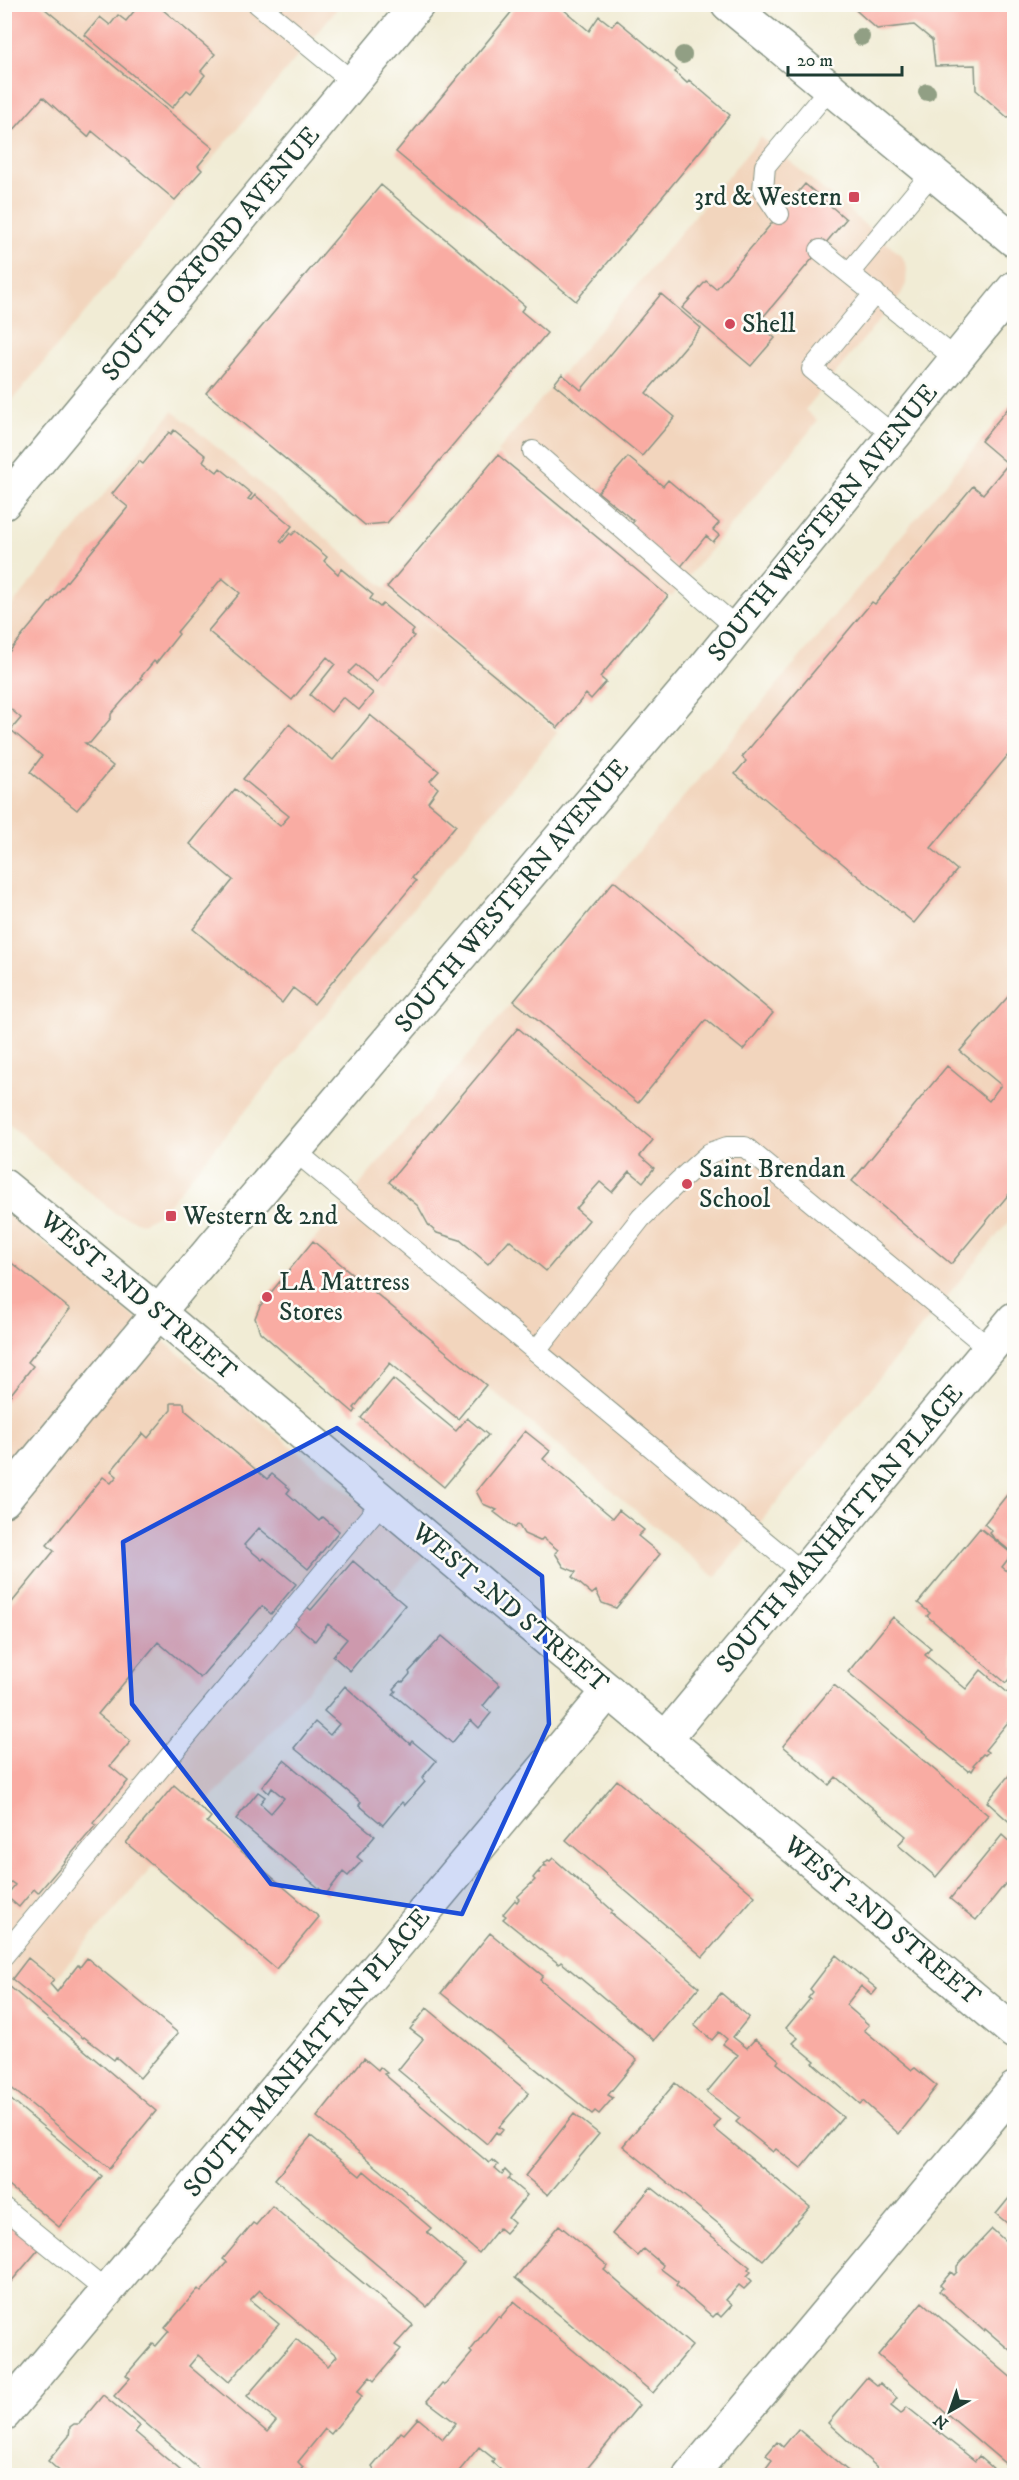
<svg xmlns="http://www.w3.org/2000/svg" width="1019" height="2480" font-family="'IM FELL DW Pica',serif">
  <rect width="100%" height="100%" fill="#fdfcf7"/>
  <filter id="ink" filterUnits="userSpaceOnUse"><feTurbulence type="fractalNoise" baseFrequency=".0167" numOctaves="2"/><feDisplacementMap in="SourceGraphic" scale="12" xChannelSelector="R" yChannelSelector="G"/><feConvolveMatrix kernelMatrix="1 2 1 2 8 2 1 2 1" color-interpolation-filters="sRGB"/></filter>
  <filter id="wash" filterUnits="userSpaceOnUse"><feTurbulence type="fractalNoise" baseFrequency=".008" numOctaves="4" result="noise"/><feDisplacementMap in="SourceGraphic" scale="24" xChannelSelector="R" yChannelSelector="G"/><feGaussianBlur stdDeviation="1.35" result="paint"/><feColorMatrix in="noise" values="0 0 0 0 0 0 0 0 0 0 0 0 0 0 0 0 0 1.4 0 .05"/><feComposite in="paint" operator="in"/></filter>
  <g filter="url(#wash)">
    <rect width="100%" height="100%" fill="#f1ecd5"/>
    <path fill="#f2d5bd" d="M13,5H340L5,409L4,15Z
      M761,137L902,256L907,267L906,284L901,294L805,410L818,421L671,597L497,452Z
      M1014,401V1215L715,1577L313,1241Z
      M173,411L558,732L172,1200L158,1215L142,1223L116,1214L5,1121V614Z
      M5,1211L424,1555L5,2036Z"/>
    <g id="blocks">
      <path fill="#f9aca3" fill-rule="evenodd" d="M13,4H39L213,148L198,166L202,170L175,200L92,131L88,137L43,97L4,141V15Z
        M140,4H156L215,54L201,71L205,75L191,93L187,90L172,108L85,35L100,17L110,25L118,15L126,21Z
        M518,4H557L589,31L599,16L612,26L617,20L677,70L675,72L687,83L689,80L730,115L576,301L396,152Z
        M849,4H1014V116L1007,117L976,90L975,65L935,66L932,40L914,25L877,29Z
        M805,184L846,219L758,323L775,338L751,366L682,308L706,281L716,289Z
        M381,185L525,306L521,311L547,333L387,523L365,525L206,393Z
        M661,294L701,328L646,393L675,417L642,456L554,384L562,374L581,390Z
        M1014,401V748L931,848L957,870L914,923L735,774L746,761L742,757L872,602L875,604L973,486L983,494L1008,464L981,441Z
        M174,430L206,456L203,461L217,472L220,468L252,494L248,499L251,500L255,495L292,526L280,541L282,543L290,533L292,535L296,531L327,557L324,561L338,574L341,569L373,595L370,599L380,607L383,604L414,630L411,634L414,636L377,682L356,665L348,673L373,693L359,710L343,697L331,712L310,695L335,664L327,657L292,700L208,631L240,593L222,578L177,632L179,634L156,663L154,661L140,678L142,679L111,714V718L90,743H85L113,766L77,810L30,772L42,756L11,730L21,718L7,706L4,709V658L128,507L112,494L139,461L143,464L169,432L171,434Z
        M498,455L668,596L600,677L606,682L591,699L586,694L558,728L387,587Z
        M628,457L663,486L668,480L719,523L713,530L719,535L713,542L706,536L679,569L629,527L634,521L598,492Z
        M370,715L439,771L430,781L438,788L428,802L456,825L412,878L416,881L314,1004L293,988L282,1003L193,929L233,880L190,844L235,789L280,826L289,816L243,779L289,724L333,760Z
        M614,881L773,1013L743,1050L706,1020L638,1103L514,1001Z
        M1014,990V1188L951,1264L852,1181L947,1066L989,1101L1001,1085L960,1051Z
        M518,1028L653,1140L640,1156L654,1168L643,1182L630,1171L612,1192L600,1182L576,1209L589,1220L546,1271L509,1240L488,1264L460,1240L437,1233L429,1226L418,1206L389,1182Z
        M313,1241L486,1385L458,1419L390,1363L354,1408L356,1410L354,1413L260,1332L255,1318L260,1306Z
        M4,1257L70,1309L28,1362L33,1366L4,1403Z
        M393,1379L456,1431L467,1418L488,1435L444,1487L361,1418Z
        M171,1403H184L185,1410L267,1479L272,1474L290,1489L287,1493L319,1521L323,1517L339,1531L308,1569L259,1528L244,1545L262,1560L264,1558L296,1584L271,1614L262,1606L200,1678L158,1642L98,1714L131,1741L110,1766L128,1781L93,1823L96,1825L38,1893L34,1889L19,1907L6,1896L15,1885L11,1882L4,1889V1612L54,1551L47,1545L103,1477L111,1483L117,1476L111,1471L143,1433L148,1438L171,1410Z
        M525,1431L550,1451L543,1459L613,1518L619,1510L644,1530L638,1536L660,1554L616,1608L602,1603L596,1591L592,1594L572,1577L576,1572L564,1567L555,1553L558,1550L543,1538L540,1541L524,1534L518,1524L515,1528L494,1512L497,1510L483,1504L476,1491Z
        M1014,1486V1554L993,1537L990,1533L992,1531L984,1524Z
        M980,1528L1012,1554L1002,1567L1014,1577V1672L1006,1683L927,1616L930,1613L918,1603Z
        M353,1561L405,1605L350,1671L333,1656L347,1639L328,1624L315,1641L293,1622L306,1606L311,1610Z
        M893,1617L931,1648L925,1655L966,1689L981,1670L1014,1698V1715L985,1750L988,1752L985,1755L983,1754L973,1765L975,1766L972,1771L970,1769L968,1771L848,1672Z
        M442,1636L500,1685L483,1706L491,1713L479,1728L471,1720L452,1743L393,1694L396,1691L394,1689L401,1681L403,1682L410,1674L409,1672Z
        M834,1685L988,1815L936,1877L898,1845L906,1836L836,1777L829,1785L783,1746Z
        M345,1686L410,1744L412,1741L436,1761L422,1778L425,1782L405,1805L402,1802L383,1825L359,1805L361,1802L294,1748L315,1722L330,1735L339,1724L324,1711Z
        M284,1760L375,1836L357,1857L362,1861L348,1876L343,1872L326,1894L236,1819L258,1792L265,1797L260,1803L271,1813L284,1798L272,1788L269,1793L262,1787Z
        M1014,1769V1826L987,1802Z
        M617,1780L755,1896L703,1957L566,1840Z
        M174,1785L211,1817L207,1822L319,1917L276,1969L126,1843Z
        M1002,1835L1014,1846V1873L976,1920L950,1899Z
        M553,1858L613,1911L611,1913L699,1987L654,2040L561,1962L559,1964L503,1919L506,1916L503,1914L515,1900L517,1902L519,1899L517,1897L535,1880L533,1878L537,1873H540L538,1872L543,1866H546L544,1864L548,1860L550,1861Z
        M490,1933L543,1976L540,1980L637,2060L608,2095L613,2098L599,2114L595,2111L592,2114L441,1993Z
        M836,1955L877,1989L872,1995L861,1986L846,2005L869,2025L864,2030L912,2070L915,2068L937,2086L899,2134L863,2101L860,2104L813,2063L815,2061L793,2043L798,2038L786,2028L810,1999L808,1998L813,1992L810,1989Z
        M28,1958L54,1979L50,1984L57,1992L78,1965L80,1967L87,1958L178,2033L140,2078L116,2057L114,2060L84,2037L83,2038L12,1979Z
        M9,1986L156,2111L109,2168L4,2082V1992Z
        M721,1993L749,2017L733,2037L747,2048L755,2039L779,2060L777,2063L843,2117L801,2168L776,2149L773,2152L736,2122L740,2118L707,2092L738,2055L723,2044L727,2039L719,2032L712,2040L694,2025Z
        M427,2008L529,2093L499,2127L503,2130L499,2135L496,2132L487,2144L398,2070L423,2039L410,2029Z
        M364,2058L378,2070L380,2067L387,2073L384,2074L489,2163L492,2160L498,2165L495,2168L502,2174L505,2170L511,2176L508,2179L527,2195L508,2218L514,2223L505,2233L499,2228L479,2253L317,2117Z
        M675,2083L720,2120L714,2128L810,2207L763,2260L623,2146Z
        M4,2094L102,2176L59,2227L4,2182Z
        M574,2114L599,2134L548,2195L525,2176Z
        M311,2136L360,2176L364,2171L431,2228L427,2232L464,2263L427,2307L275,2179Z
        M651,2187L750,2267L748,2269L751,2272L747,2276L752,2281L744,2289L739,2285L726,2300L732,2305L721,2317L717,2313L713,2317L676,2285L678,2282L661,2269L663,2265L644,2249L638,2256L612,2234Z
        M1014,2192V2229L996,2214Z
        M272,2206L413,2325L395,2345L401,2349L374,2381L370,2377L357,2392L362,2396L331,2434L325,2429L298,2462L303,2467L296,2476H207L114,2396L130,2378L126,2375L153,2344L156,2346L169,2331L165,2328L198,2289L201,2292L227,2262L223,2259L253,2223L256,2225ZM260,2290L337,2356L328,2366L296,2339L247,2396L276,2421L267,2432L189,2366L198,2355L229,2382L279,2324L250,2300Z
        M4,2219L39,2249L4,2290Z
        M559,2225L608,2266L604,2270L692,2346L653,2393L515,2278Z
        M992,2229L1014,2249V2357L1012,2352L985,2329L984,2331L939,2291L943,2288L940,2285L951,2272L954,2275L957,2272V2266Z
        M514,2301L639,2405L581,2476H508L492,2462L494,2459L479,2447L455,2476H370L374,2470L372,2467L401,2432L404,2434L418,2418L443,2439L456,2423L427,2401L442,2383L445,2385L472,2353L470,2351L498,2316L500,2318Z
        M922,2302L1014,2380V2471L878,2355Z
        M867,2377L878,2386L880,2383L897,2398L891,2406L901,2414L907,2407L975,2461L979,2456L1002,2476H887L828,2423Z
        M103,2395L140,2426L135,2432L187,2476H65L48,2461L69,2436L70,2427L74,2424H79Z
        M798,2429L854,2476H760L772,2460L766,2455L777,2442L783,2447Z"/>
    </g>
  </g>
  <g filter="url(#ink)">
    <use href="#blocks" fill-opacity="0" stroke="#889484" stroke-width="1.5"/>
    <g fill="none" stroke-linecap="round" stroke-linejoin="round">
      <defs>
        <path id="service" d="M258,4L354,83
          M779,214L763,190L765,166L829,89
          M820,250L956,359
          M849,273L932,173
          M875,293L812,369L893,435
          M533,451L737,628
          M295,1151L803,1573
          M536,1351L641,1218L680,1180L710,1153L727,1147H745L990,1349
          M4,1955L383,1501
          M4,2208L107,2292"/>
        <path id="minor" d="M4,503L418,4
          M665,1739L1014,1319
          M4,2414L609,1691
          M690,2476L1014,2089"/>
        <path id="tertiary" d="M4,1186L158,1312L1014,2032"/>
        <path id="secondary" d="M728,4L1014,240"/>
        <path id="primary" d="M4,1500L186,1279L702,671L1014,288"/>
      </defs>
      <use href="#service" stroke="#889484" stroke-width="22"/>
      <use href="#minor" stroke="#889484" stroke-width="36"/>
      <use href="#tertiary" stroke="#889484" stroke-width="36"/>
      <use href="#secondary" stroke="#889484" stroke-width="36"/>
      <use href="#primary" stroke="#889484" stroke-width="36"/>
      <use href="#service" stroke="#fff" stroke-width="20"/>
      <use href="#minor" stroke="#fff" stroke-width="33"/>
      <use href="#tertiary" stroke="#fff" stroke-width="33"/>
      <use href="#secondary" stroke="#fff" stroke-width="33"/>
      <use href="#primary" stroke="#fff" stroke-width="33"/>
    </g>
    <g fill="#919f84">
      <circle cx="861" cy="37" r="9"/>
      <circle cx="683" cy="55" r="9"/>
      <circle cx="927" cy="92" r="9"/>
    </g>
  </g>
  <path fill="#1d4ed8" fill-opacity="0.2" stroke="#1d4ed8" stroke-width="4.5" stroke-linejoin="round" d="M337,1428L542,1576L549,1724L462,1914L271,1884L132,1704L123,1542Z"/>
  <g fill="#d1495b" stroke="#fdfcf7" stroke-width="2">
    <rect x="848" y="191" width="12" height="12" rx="3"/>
    <circle cx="730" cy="324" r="6"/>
    <circle cx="687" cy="1184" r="6"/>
    <rect x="165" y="1210" width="12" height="12" rx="3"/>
    <circle cx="267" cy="1297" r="6"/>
  </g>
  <g text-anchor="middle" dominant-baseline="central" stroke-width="5" stroke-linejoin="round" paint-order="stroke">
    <g font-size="26" fill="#1f3d34" stroke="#fdfcf7" text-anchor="start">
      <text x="842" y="197" text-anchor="end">3rd &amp; Western</text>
      <text x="742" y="324">Shell</text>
      <text x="699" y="1169">Saint Brendan<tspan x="699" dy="30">School</tspan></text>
      <text x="183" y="1216">Western &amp; 2nd</text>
      <text x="279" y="1282">LA Mattress<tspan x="279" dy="30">Stores</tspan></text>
    </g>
    <g font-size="26" fill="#1f3d34" stroke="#fdfcf7">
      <text transform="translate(211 254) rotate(-50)">SOUTH OXFORD AVENUE</text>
      <text transform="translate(823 523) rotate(-51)">SOUTH WESTERN AVENUE</text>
      <text transform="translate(512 896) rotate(-50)">SOUTH WESTERN AVENUE</text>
      <text transform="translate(138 1296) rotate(40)">WEST 2ND STREET</text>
      <text transform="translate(840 1529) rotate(-50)">SOUTH MANHATTAN PLACE</text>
      <text transform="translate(510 1608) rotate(40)">WEST 2ND STREET</text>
      <text transform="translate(882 1921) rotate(40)">WEST 2ND STREET</text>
      <text transform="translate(307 2053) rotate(-50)">SOUTH MANHATTAN PLACE</text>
    </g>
  </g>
  <rect width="1019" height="2480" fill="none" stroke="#fdfcf7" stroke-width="24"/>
  <g transform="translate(950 2411) rotate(220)" stroke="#fdfcf7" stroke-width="4.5" paint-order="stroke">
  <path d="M0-4.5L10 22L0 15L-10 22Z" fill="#1f3d34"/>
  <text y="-9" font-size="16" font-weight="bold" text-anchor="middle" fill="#1f3d34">N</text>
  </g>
  <path d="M788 66v9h114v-9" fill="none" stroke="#1f3d34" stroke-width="3"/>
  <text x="797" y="66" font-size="18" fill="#1f3d34" stroke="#fdfcf7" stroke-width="4.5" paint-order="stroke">20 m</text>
</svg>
